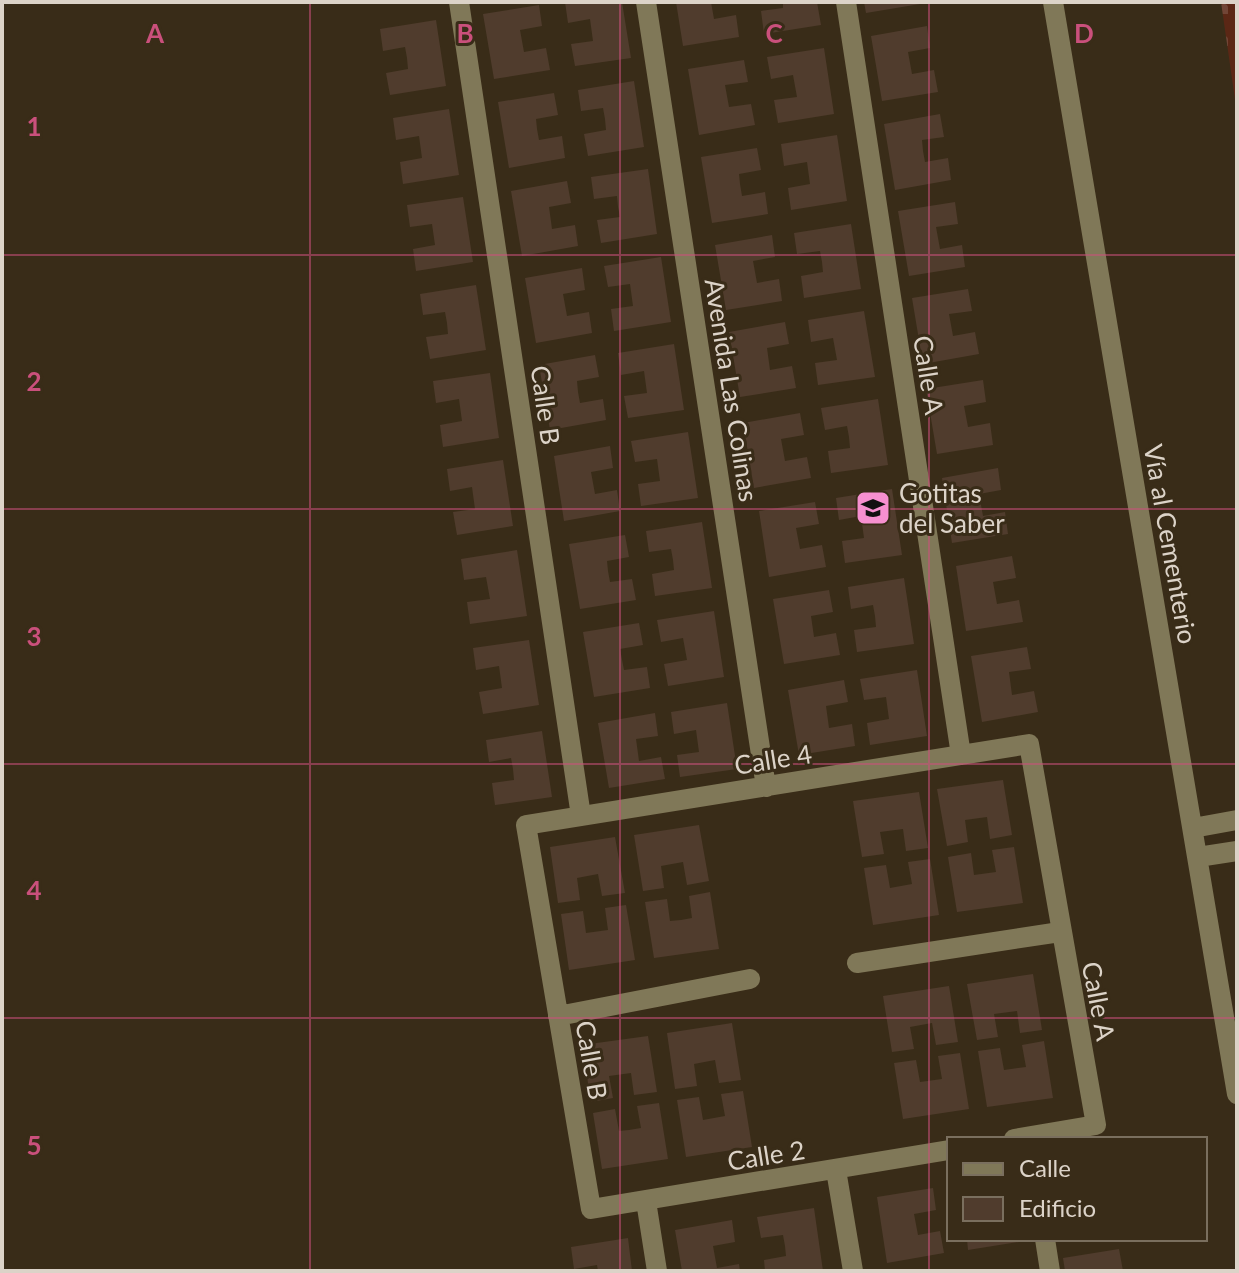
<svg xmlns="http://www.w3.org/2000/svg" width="1239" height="1273" font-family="Lato,sans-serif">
  <defs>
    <pattern id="cemetery-stones" width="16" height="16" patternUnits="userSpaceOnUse" patternTransform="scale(2)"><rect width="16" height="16" fill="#5b2715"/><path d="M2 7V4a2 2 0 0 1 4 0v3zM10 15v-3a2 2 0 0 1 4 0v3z" fill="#724536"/></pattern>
  </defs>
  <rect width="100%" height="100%" fill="#392c18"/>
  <path fill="url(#cemetery-stones)" d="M1221,2H1237V113Z"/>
  <path fill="#503c2d" d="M565,2H622L631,58L575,66L571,44L593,41L590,19L568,23Z
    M676,2H711L714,19L736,15L739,37L683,46Z
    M783,2H817L821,25L764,34L761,11L783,8Z
    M864,2H920V4L866,13Z
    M539,5L542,26L520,30L524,52L546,48L550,70L494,79L483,14Z
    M436,20L446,86L390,95L386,73L408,69L407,58L405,47L383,51L380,29Z
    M927,26L930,48L908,52L912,74L934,70L938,92L882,101L871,36Z
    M824,48L834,114L778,123L774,100L797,97L793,75L771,79L767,57Z
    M744,60L748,82L725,85L729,107L751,104L755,125L699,135L688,69Z
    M634,81L644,147L588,156L584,134L606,130L605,119L603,108L581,111L578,90Z
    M554,93L558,115L536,119L537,129L539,140L562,136L565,158L509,168L498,102Z
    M449,109L459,175L403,184L400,162L422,158L419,136L396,140L393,118Z
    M940,114L944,137L922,140L923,151L925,162L948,158L951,180L895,190L884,124Z
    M837,135L847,201L791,210L788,188L810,184L807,162L784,166L781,144Z
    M757,148L761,170L739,174L740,184L742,196L765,192L768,214L712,223L701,157Z
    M648,169L657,234L601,243L597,220L620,217L618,207L617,196L594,199L591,177Z
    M567,181L571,203L549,207L552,229L575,225L578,246L522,256L511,191Z
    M463,197L473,262L416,271L413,249L435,245L432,224L410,227L407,205Z
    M955,202L958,224L936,227L940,249L962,245L965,267L909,276L898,211Z
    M851,224L861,289L804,298L801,276L823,272L822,262L820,251L797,254L794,233Z
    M772,235L775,257L753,261L757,283L779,279L782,301L726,310L715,245Z
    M661,257L671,322L614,331L611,309L633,306L630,284L608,287L604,266Z
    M582,268L585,290L563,294L567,316L589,312L592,333L536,343L525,278Z
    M476,285L486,350L430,359L426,337L448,334L447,323L445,312L423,315L420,294Z
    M968,289L972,311L949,314L953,336L975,332L979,354L923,364L912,298Z
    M864,311L875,377L818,385L815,363L837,360L833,338L811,342L808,320Z
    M785,322L789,344L767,348L770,370L792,366L796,388L740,397L729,332Z
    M674,344L684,410L628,418L624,396L647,393L644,371L621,375L618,353Z
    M595,355L599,377L577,381L578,392L580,403L603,399L606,420L550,430L539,365Z
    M490,373L499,438L443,447L440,425L462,421L459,399L436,403L433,381Z
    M983,380L986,402L964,406L968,427L990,423L993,445L937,454L926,389Z
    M878,399L888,465L831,473L828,451L850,448L849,437L847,426L825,430L821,408Z
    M800,413L804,435L781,439L785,461L807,457L811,478L754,488L743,423Z
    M688,432L698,498L641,506L638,484L660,481L657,459L635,462L631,441Z
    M610,446L613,468L591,472L595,494L617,490L620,511L564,521L554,456Z
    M503,460L513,526L457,535L453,512L475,509L472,487L450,491L447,469Z
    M998,468L1001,490L979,494L983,516L1005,512L1008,534L952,543L942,478Z
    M892,489L902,555L845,563L842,541L864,538L861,516L839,520L836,498Z
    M815,502L819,524L796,528L800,549L822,545L826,567L769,577L759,511Z
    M702,522L712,588L655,596L652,574L674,570L673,560L671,549L649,552L646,531Z
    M625,535L629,557L607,561L608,571L610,582L632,579L636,600L580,609L569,544Z
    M517,550L527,616L470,624L467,602L490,599L486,577L464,580L461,559Z
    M1012,556L1016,578L993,582L997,604L1019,600L1023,622L966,631L956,566Z
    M904,578L914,644L857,652L854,630L876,627L875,616L873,605L851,609L848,587Z
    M829,590L833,612L811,616L814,637L836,633L840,655L784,664L773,599Z
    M714,611L724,677L668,686L664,664L687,660L683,638L661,642L657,620Z
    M639,623L643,645L620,649L624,670L647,667L650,688L594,697L583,632Z
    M529,640L539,705L483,714L479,692L502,688L499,666L476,670L473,648Z
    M1027,647L1031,669L1009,672L1012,695L1034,691L1038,712L982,722L971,656Z
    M917,670L927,736L870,745L867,723L889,719L886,697L864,700L860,679Z
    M844,680L848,702L826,706L829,728L852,724L855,746L799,755L788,690Z
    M727,703L737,769L680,777L677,755L699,752L696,730L674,734L671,712Z
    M655,713L658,736L636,739L639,761L661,757L665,779L609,788L598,723Z
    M542,731L552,797L495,805L492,783L514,780L513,769L511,758L489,762L486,740Z
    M1003,780L1012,835L990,839L987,817L965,820L968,842L947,846L937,789Z
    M919,792L928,848L906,851L903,829L880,832L884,854L862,857L853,801Z
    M699,825L709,881L687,885L683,862L661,866L664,888L643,891L634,835Z
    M615,837L625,893L602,896L598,874L577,878L580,900L558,903L550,847Z
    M1014,847L1023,903L957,912L948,857L971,853L974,875L996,872L992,850Z
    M930,859L939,915L873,925L864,868L886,865L890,888L912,884L908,862Z
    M710,892L719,949L654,958L645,902L667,899L670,921L681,920L692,918L689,896Z
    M626,905L635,960L569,970L561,914L583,911L586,933L608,930L605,908Z
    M1033,974L1042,1030L1020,1033L1017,1011L994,1014L998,1037L977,1040L967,984Z
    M949,986L958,1042L936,1045L932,1023L910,1027L914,1049L892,1052L883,996Z
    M732,1023L741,1080L719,1083L715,1060L694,1064L697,1086L675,1089L667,1033Z
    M648,1036L657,1092L634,1095L631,1073L609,1076L613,1098L591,1102L582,1045Z
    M1044,1041L1053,1098L987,1107L978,1051L1000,1048L1004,1070L1026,1067L1022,1045Z
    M960,1053L969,1109L903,1119L894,1063L916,1060L920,1082L942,1079L938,1056Z
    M743,1091L752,1147L686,1157L677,1100L699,1097L703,1120L725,1116L721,1094Z
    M659,1103L668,1159L602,1169L593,1113L615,1109L619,1131L629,1130L641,1128L637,1106Z
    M933,1188L936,1210L914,1214L918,1235L940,1231L944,1253L887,1263L877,1197Z
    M814,1208L823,1271H765L764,1260L786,1256L785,1246L783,1235L761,1238L757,1217Z
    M732,1220L735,1242L713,1246L717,1268L739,1264L740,1271H682L675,1230Z
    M628,1238L632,1271H598L597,1265L574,1269L571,1247Z
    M967,1239H1025V1241L968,1250Z
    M1119,1249L1123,1271H1065L1063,1258Z"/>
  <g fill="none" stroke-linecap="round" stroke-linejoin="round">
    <path stroke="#807858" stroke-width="20" d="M459,2L581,816
      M646,2L766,787
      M846,2L961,755
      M1053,2L1237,1094
      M1193,828L1237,820
      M1198,857L1237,851
      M857,963L1060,932
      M558,1016L750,979
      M949,1150L591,1209L526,825L1029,744L1096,1125L1014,1139
      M836,1170L853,1271
      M646,1201L657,1271
      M1045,1239L1050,1271"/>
  </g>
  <path fill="none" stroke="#ca507c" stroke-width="2" stroke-opacity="0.55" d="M310,2V1271M620,2V1271M929,2V1271M2,255H1237M2,509H1237M2,764H1237M2,1018H1237"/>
  <defs>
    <symbol id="school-square" viewBox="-11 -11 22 22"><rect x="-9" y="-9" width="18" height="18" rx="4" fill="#f690d0" stroke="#392c18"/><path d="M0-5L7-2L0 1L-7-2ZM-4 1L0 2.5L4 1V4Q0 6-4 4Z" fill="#111"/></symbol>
  </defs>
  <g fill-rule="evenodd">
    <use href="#school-square" x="853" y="488" width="40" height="40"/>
  </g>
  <g text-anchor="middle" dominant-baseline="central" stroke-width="6" stroke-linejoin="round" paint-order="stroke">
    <g font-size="26" fill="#dcd3c8" stroke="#392c18">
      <text transform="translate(929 375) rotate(81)">Calle A</text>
      <text transform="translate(732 390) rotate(81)">Avenida Las Colinas</text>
      <text transform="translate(546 405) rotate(82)">Calle B</text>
      <text transform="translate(1171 544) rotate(80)">Vía al Cementerio</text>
      <text transform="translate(773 759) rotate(-9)">Calle 4</text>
      <text transform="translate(1099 1001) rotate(79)">Calle A</text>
      <text transform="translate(592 1060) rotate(80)">Calle B</text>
      <text transform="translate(766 1155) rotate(-9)">Calle 2</text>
    </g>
    <g font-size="26" fill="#dcd3c8" stroke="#392c18" text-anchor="start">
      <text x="899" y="493">Gotitas<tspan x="899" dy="30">del Saber</tspan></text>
    </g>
  </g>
  <g font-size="26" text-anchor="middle" font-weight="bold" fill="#ca507c" stroke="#392c18" stroke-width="6" stroke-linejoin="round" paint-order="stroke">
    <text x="155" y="43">A</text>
    <text x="465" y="43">B</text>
    <text x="774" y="43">C</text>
    <text x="1084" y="43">D</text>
    <text x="34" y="136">1</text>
    <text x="34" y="391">2</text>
    <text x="34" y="646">3</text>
    <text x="34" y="900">4</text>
    <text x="34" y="1155">5</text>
  </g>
  <rect width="1239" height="1273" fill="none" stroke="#dcd3c8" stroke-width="8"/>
  <rect x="947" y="1137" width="260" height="104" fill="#392c18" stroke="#7a6f5e" stroke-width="2"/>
  <rect x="963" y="1163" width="40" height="12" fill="#807858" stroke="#7a6f5e" stroke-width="2"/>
  <text x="1019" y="1177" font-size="24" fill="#dcd3c8">Calle</text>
  <rect x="963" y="1197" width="40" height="24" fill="#503c2d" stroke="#7a6f5e" stroke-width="2"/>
  <text x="1019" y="1217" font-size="24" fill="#dcd3c8">Edificio</text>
</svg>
